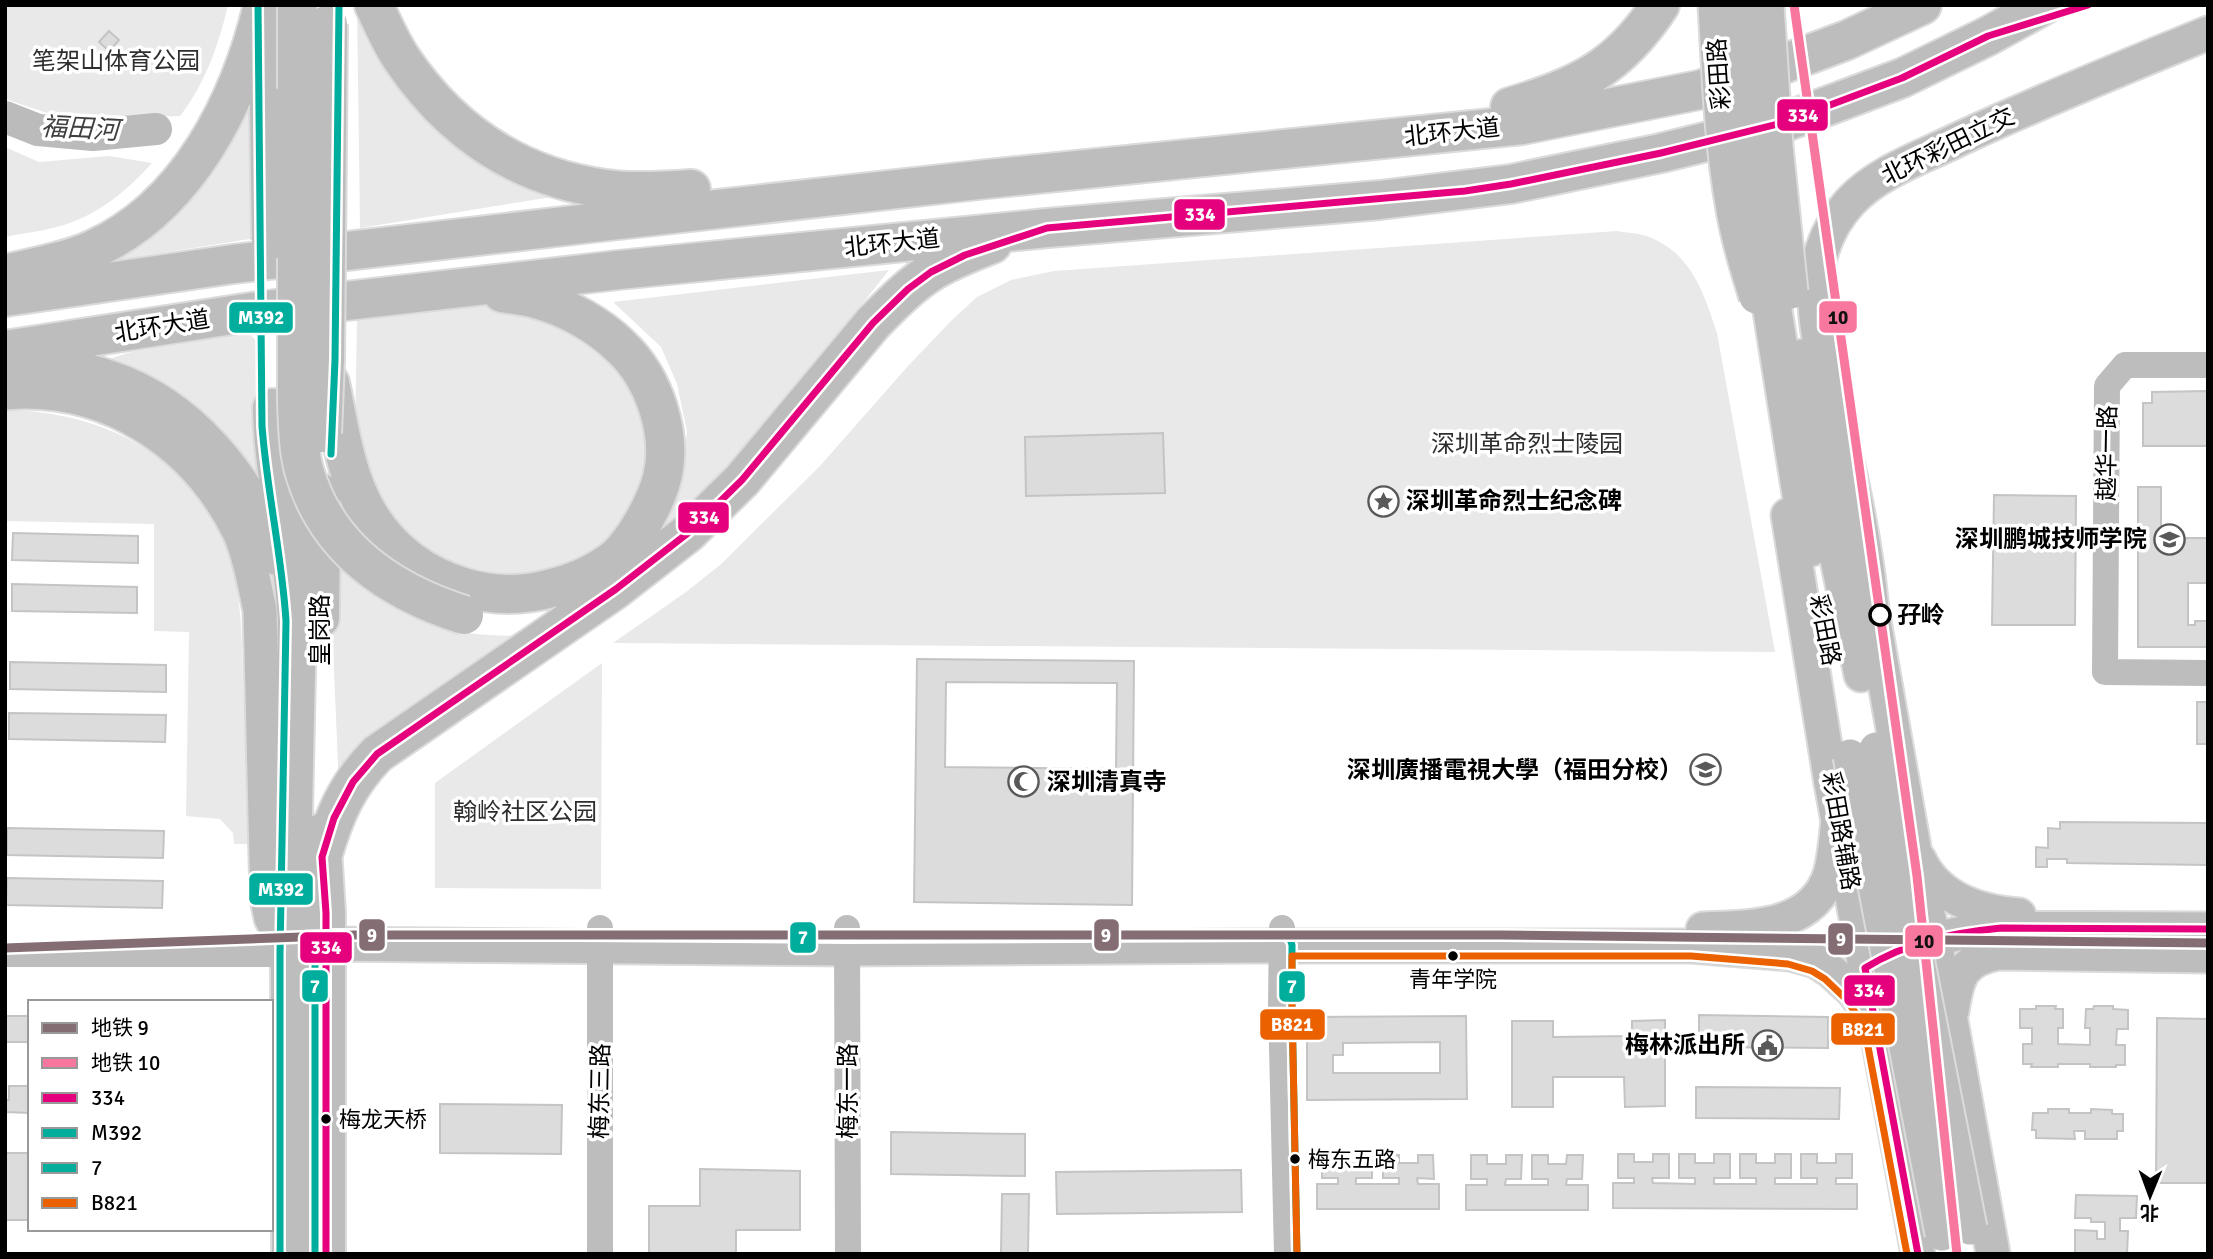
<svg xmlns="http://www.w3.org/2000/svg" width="2213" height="1259" font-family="Signika,'Noto Sans SC',sans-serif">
  <rect width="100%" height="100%" fill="#fff"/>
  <path fill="#e9e9e9" d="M5,5H228C219,44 205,84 180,116L110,118L56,116L5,99Z
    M357,5L558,196L360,228Z
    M254,89L262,237L118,260L167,221Z
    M5,147L39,162L109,156L152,163C128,190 99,214 64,225C45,231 24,233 5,237Z
    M1617,231C1627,233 1640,233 1649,237C1691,253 1704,293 1717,333L1775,652L613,643L686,592L720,565L819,467L908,366L951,321L977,297L1011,280L1054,271Z
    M889,270L805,377L741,453L661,536L681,479L687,432L677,384L661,347L613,302Z
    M490,301L584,326L643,398L650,474L614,543L533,581L455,571L389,524L355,432L357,319Z
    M249,333L258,343L262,369L265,497L103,361L131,352Z
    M5,410C112,411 213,467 235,578C242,612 242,649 243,684C246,737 249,791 251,844H234L233,833L220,819L186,816L189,632L154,631V524L5,521Z
    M329,554C385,617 446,640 529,635L339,788Z
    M602,663L601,889L435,888V783Z"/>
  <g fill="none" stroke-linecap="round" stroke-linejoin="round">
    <path stroke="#bbb" stroke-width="32" d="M5,117L38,130L93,135L156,129"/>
  </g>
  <path fill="#dcdcdc" stroke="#c4c4c4" stroke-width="2" fill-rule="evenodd" d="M109,31L119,40L109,51L99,42Z
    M2208,391V446H2143V403H2152V392Z
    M1163,433L1165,493L1026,496L1025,437Z
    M2138,487H2161V538H2208V583H2188V625H2195V621H2208V647H2138Z
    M1994,495L2076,496L2075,625H1992Z
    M13,533L138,536V563L12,560Z
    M12,584L137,587V613L12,611Z
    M917,659L1134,661L1132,905L914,902Z
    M10,662L166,665V692L10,689Z
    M946,682L1117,683L1116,769L945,767Z
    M2197,702H2208V744H2197Z
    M9,713L166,715L165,742L9,739Z
    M2060,822L2208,823V865L2067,863V859H2047V867H2036V847L2048,848V828L2060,829Z
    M7,828L164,831L163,858L7,855Z
    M7,878L163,881L162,908L6,905Z
    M2036,1006H2056L2055,1009H2063V1028H2058V1044L2090,1045V1028H2085L2086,1009H2093L2094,1006H2113V1009L2128,1010V1029H2117L2116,1045H2125V1065H2116V1067H2090V1064H2058V1067H2031L2032,1064H2023V1044H2032V1028H2020V1009H2036Z
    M1699,1015L1828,1017V1048L1699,1047Z
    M5,1016H30V1042H5Z
    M1466,1016L1467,1099L1307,1100V1017ZM1440,1042V1073H1333V1055H1343V1043Z
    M2157,1018L2208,1019V1183H2156Z
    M1665,1020V1106L1625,1107L1624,1077H1553V1107H1512V1021H1553V1037L1632,1036V1021Z
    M9,1086H30V1113L5,1112V1100H9Z
    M1696,1087L1840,1088L1839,1119L1696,1118Z
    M440,1104L562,1105L561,1154L440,1153Z
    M2048,1109H2069V1113H2091V1109L2112,1110V1114H2123V1131H2117V1139H2085V1131H2074L2075,1139L2036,1138V1130H2032L2033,1113H2048Z
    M891,1132L1025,1134V1176L891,1174Z
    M5,1153H30V1220H5Z
    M1322,1154H1338V1163H1356L1357,1154H1372V1178H1356V1184H1399V1178H1383V1154L1399,1155V1163H1418V1155H1433L1434,1179L1417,1178L1418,1184H1439V1209H1317V1184H1338V1178H1322Z
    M1618,1154H1634V1162H1653V1154H1669V1178H1652L1653,1183L1695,1184V1178H1679V1154H1695V1163H1714V1154H1730V1178H1714V1184H1756V1178H1740V1154H1756V1163H1775V1154H1791V1178H1775V1184H1817V1178H1801V1154H1817V1163H1836V1154H1852V1178H1836V1184H1857V1209L1613,1208V1183H1634V1178H1618Z
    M1471,1155H1487V1164H1506V1155H1522L1521,1179H1506L1505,1185H1548V1179H1532V1155H1548V1164H1566L1567,1155H1583L1582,1179H1567L1566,1185H1588V1210H1466V1185H1487V1179H1471Z
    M700,1169L800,1171V1230H736V1254H649V1206H700Z
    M1241,1170L1242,1212L1057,1214L1056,1172Z
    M1002,1194H1029L1028,1254H1001Z
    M2076,1195L2137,1196L2136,1218H2120V1231H2128L2127,1254H2075V1230L2097,1231V1239H2105V1222H2091V1218H2075Z"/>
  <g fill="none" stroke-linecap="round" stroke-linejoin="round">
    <defs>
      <path id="major" d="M1802,356L1818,467L1861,675
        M5,393C106,384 195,442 239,532C250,556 254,584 260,610L267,898L271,918L290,954
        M1788,515L1831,783L1918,1254
        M1919,859C1937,898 1979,912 2019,915
        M1703,929C1749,927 1813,929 1830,874C1835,857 1836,838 1838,820
        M325,944L847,949L1249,946H1691L1790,954L1816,961L1831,971L1855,993L1867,1012L1876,1033
        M1914,944L1970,931L2001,928L2208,929
        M1952,1011C1957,978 1961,960 1998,953L2208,956
        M1993,1254L1951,1021L1934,938L1921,887L1872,610C1866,545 1852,482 1837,418C1828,381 1817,342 1815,304C1813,267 1825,229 1850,202C1878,172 1920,158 1955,141C2038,102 2123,68 2208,33"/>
      <path id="highway" d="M374,5C382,23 390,41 401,58C450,131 518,177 606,189C633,193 664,191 691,189
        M268,25L269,106
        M1510,107C1579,86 1619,68 1660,5
        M5,274C34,267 65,262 92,250C188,207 240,102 263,5
        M1770,295L1810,547
        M5,297L233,264L591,223L987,179L1522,125L1699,90L1778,66L1847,40L1922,5
        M5,350L258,311L618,270L1047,228L1380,200L1511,184L1661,153L1782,123L1902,78L1988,36L2044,5
        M17,362C47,365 78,369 107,379C188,405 247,478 277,556
        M330,383C339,425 345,473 366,510C388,549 421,574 463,587C492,596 523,596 552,588C576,582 599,572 618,556C628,546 636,534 643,522C651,508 658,494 662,478C673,434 654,378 621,347C600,326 568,308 539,300C527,296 514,295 502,293
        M272,408C273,480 294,549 297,621L290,954L291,1254
        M320,618L321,493
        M321,833L326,913V1254
        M322,857C334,816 346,786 377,754L616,589L688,533L742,480L873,323C891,305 909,286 931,272C950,260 972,252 992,244"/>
    </defs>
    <use href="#major" stroke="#dbdbdb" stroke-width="37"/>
    <use href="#highway" stroke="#dbdbdb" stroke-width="42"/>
    <path stroke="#bdbdbd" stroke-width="26" d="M2208,365H2125L2107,386L2105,672L2208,673
      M600,928V1254
      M847,928L848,1254
      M1282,928L1281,1005L1287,1254
      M5,954H290"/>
    <use href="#major" stroke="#bdbdbd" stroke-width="33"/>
    <use href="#highway" stroke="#bdbdbd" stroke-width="38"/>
    <defs>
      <path id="major-bridge" d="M1715,5C1719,73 1721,142 1733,209C1738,239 1747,268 1756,297
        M1767,5L1776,147L1791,292
        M1876,749L1970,1228
        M1850,756L1942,1234"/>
      <path id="highway-bridge" d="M297,5V401C298,424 298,448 304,470C326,549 391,592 464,615
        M1744,5L1758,188L1770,295
        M269,106L271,240
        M322,433L325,360L328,24"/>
    </defs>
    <use href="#major-bridge" stroke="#dbdbdb" stroke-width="37" stroke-linecap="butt"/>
    <use href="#highway-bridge" stroke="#dbdbdb" stroke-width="42" stroke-linecap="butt"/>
    <use href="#major-bridge" stroke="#bdbdbd" stroke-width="33"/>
    <use href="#highway-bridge" stroke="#bdbdbd" stroke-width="38"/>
    <defs>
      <path id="bus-1" d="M326,1254V913L322,857L334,818L353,782L377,754L616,589L688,533L742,480L873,323L908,289L931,272L965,255L1047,228L1465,191L1511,184L1661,153L1782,123L1902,78L1988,36L2088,5
        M1918,1254L1865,968C1907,942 1952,933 2001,928L2208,929"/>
      <path id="bus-2" d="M258,5L262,426C267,492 282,556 286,621L280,954V1254
        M331,454L335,360L339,5"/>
      <path id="bus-3" d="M315,1254V944L318,937L325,934L847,938L1285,936L1290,939L1292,945V1005L1297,1254"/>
      <path id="bus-4" d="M1297,1254L1292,1005V956H1691L1788,964L1812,971L1825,979L1847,1000L1858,1017L1866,1036L1907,1254"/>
    </defs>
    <use href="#bus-1" stroke="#fff" stroke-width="12"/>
    <use href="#bus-2" stroke="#fff" stroke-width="12"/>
    <use href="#bus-3" stroke="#fff" stroke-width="12"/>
    <use href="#bus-4" stroke="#fff" stroke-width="12"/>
    <use href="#bus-1" stroke="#e5007d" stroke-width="7"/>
    <use href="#bus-2" stroke="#01ad9c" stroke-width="7"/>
    <use href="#bus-3" stroke="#01ad9c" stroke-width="7"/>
    <use href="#bus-4" stroke="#eb6100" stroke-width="7"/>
    <defs>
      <path id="metro-1" d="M5,948L354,935H1501L2208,943"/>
      <path id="metro-2" d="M1794,5L1917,876L1957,1254"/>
    </defs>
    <use href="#metro-1" stroke="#fff" stroke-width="14"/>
    <use href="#metro-2" stroke="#fff" stroke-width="14"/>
    <use href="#metro-1" stroke="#846e74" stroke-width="9"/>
    <use href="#metro-2" stroke="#f8779e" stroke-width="9"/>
  </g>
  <defs>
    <symbol id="sight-ring" viewBox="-11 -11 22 22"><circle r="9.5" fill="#fff" stroke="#595959" stroke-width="1.5"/><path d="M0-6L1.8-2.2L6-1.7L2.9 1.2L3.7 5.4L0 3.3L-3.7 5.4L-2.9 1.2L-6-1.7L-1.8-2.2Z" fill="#595959"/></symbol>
    <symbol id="university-ring" viewBox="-11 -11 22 22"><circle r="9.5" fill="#fff" stroke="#595959" stroke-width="1.5"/><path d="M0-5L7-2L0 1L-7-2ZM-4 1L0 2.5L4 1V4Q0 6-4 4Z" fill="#595959"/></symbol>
    <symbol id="mosque-ring" viewBox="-11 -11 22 22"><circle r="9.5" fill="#fff" stroke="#595959" stroke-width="1.5"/><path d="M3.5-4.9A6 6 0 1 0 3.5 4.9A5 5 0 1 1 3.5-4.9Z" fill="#595959"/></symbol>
    <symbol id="civic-ring" viewBox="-11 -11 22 22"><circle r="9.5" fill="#fff" stroke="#595959" stroke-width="1.5"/><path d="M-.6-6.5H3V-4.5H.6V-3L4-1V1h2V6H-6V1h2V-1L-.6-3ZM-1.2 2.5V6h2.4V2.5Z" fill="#595959"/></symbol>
  </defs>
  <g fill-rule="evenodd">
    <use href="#sight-ring" x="1366" y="484" width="35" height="35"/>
    <use href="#university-ring" x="2152" y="522" width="35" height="35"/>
    <use href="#university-ring" x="1688" y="752" width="35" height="35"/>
    <use href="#mosque-ring" x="1006" y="764" width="35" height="35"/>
    <use href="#civic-ring" x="1750" y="1028" width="35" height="35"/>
  </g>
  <circle fill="#fff" stroke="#000" stroke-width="3.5" cx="1880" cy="615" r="10"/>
  <g fill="#000" stroke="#fff" stroke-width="2.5">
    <circle cx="1453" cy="956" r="6"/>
    <circle cx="326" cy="1119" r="6"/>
    <circle cx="1295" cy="1159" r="6"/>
  </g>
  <g text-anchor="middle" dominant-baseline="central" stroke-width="7" stroke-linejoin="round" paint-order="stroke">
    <g font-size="22" fill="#000" stroke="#fff" text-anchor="start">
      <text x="1453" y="979" text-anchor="middle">青年学院</text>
      <text x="339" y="1119">梅龙天桥</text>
      <text x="1308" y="1159">梅东五路</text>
    </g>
    <g font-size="24" fill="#2e2e2e" stroke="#fff">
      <text x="116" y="61">笔架山体育公园</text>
      <text x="1527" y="444">深圳革命烈士陵园</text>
      <text x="525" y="812">翰岭社区公园</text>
    </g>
    <g font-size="24" fill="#000" stroke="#fff">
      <text transform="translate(1719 74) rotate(-94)">彩田路</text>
      <text transform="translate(1452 132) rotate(-6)">北环大道</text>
      <text transform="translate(1948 146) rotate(-26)">北环彩田立交</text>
      <text transform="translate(892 243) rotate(-6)">北环大道</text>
      <text transform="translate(162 326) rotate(-9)">北环大道</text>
      <text transform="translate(2107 453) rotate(-89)">越华一路</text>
      <text transform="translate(320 630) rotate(-90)">皇岗路</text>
      <text transform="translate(1825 630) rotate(79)">彩田路</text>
      <text transform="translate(1841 831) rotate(80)">彩田路辅路</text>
      <text transform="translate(600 1091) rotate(-89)">梅东三路</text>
      <text transform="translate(848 1091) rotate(-90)">梅东一路</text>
    </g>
    <g font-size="24" font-weight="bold" fill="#000" stroke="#fff" text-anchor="end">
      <text x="1406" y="501" text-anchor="start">深圳革命烈士纪念碑</text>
      <text x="2147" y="539">深圳鹏城技师学院</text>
      <text x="1683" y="770">深圳廣播電視大學（福田分校）</text>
      <text x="1047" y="782" text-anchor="start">深圳清真寺</text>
      <text x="1745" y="1045">梅林派出所</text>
    </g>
    <g font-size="24" font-weight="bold" fill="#000" stroke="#fff" text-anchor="start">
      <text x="1897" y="615">孖岭</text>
    </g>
    <g font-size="26" font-style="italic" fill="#3f3f3f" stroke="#fff">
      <text transform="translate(80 129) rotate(3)">福田河</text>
    </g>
  </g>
  <g stroke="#fff" stroke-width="2.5">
    <rect x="1776" y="98" width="53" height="34" rx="7" fill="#e5007d"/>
    <rect x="1173" y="198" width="53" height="33" rx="7" fill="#e5007d"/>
    <rect x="1818" y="300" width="40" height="34" rx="7" fill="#f8779e"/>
    <rect x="228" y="301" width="66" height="33" rx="7" fill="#01ad9c"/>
    <rect x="677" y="501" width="53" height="33" rx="7" fill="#e5007d"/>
    <rect x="248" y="872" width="66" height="34" rx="7" fill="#01ad9c"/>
    <rect x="358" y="918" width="28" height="34" rx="7" fill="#846e74"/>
    <rect x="1093" y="918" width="27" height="34" rx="7" fill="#846e74"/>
    <rect x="789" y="921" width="28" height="33" rx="7" fill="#01ad9c"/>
    <rect x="1827" y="922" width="27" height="34" rx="7" fill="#846e74"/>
    <rect x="1904" y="924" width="40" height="34" rx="7" fill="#f8779e"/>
    <rect x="299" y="931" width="54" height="33" rx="7" fill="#e5007d"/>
    <rect x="301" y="969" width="28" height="34" rx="7" fill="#01ad9c"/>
    <rect x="1278" y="970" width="28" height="33" rx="7" fill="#01ad9c"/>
    <rect x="1843" y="974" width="53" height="33" rx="7" fill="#e5007d"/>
    <rect x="1259" y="1008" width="67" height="33" rx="7" fill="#eb6100"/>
    <rect x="1830" y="1012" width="66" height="34" rx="7" fill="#eb6100"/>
  </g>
  <g font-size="19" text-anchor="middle" font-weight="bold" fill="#fff">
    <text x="1803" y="122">334</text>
    <text x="1200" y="221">334</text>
    <text x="261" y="324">M392</text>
    <text x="704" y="524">334</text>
    <text x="281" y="896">M392</text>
    <text x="372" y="942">9</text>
    <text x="1106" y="942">9</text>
    <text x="803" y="944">7</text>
    <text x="1841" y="946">9</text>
    <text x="326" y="954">334</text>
    <text x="315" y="993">7</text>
    <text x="1292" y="993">7</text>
    <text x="1869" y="997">334</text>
    <text x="1292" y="1031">B821</text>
    <text x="1863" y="1036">B821</text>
  </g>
  <g font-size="19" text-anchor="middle" font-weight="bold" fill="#111">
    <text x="1838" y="324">10</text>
    <text x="1924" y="948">10</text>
  </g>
  <rect width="2213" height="1259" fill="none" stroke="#000000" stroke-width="14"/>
  <rect x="28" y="1000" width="245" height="231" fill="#ffffff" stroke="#999999" stroke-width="2"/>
  <rect x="42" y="1023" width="35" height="10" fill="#846e74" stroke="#999999" stroke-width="2"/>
  <text x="91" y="1035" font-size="21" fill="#000000">地铁 9</text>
  <rect x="42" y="1058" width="35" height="10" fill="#f8779e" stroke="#999999" stroke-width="2"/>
  <text x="91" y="1070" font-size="21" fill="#000000">地铁 10</text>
  <rect x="42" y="1093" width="35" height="10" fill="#e5007d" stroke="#999999" stroke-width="2"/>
  <text x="91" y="1105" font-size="21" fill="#000000">334</text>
  <rect x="42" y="1128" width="35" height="10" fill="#01ad9c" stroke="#999999" stroke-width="2"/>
  <text x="91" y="1140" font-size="21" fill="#000000">M392</text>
  <rect x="42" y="1163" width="35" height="10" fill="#01ad9c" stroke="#999999" stroke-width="2"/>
  <text x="91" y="1175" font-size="21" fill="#000000">7</text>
  <rect x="42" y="1198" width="35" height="10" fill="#eb6100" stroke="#999999" stroke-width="2"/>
  <text x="91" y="1210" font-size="21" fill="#000000">B821</text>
  <g transform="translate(2150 1196) rotate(181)" stroke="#ffffff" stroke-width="5" paint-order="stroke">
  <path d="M0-5L12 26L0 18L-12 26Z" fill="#000000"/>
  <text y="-10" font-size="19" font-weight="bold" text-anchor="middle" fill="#000000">北</text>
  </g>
</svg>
